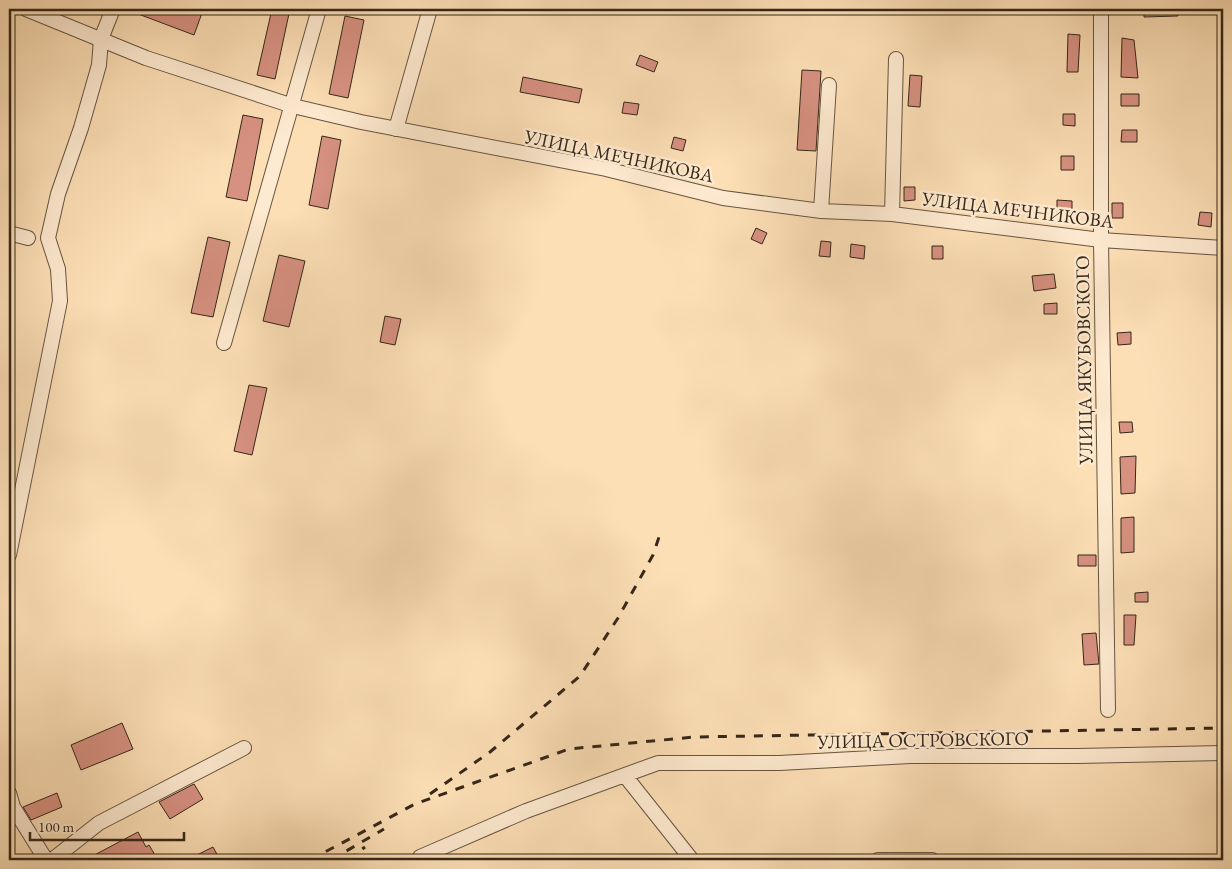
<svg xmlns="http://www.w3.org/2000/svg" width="1232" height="869" font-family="'EB Garamond',serif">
  <rect width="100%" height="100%" fill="#fddfb6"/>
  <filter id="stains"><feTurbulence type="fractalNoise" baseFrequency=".004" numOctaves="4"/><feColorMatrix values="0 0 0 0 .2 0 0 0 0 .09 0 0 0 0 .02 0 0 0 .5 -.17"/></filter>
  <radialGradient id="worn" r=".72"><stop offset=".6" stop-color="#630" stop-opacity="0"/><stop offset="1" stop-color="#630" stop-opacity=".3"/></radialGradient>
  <path fill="#d79181" stroke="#352718" d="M125,9H189L202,13L194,35Z
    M272,9H290L275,79L257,75Z
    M1144,9H1178V16L1144,17Z
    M345,16L364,20L348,98L329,94Z
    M1068,34L1080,35L1078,72H1067Z
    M1122,38L1134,40L1138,78L1121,77Z
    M640,55L658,62L654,72L636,65Z
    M802,70L821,71L816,151L797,150Z
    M910,75L922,76L920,107L908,106Z
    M523,77L582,89L579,103L520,92Z
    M1121,94H1139V106H1121Z
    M624,102L639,104L637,115L622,113Z
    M1063,114H1075V126L1063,125Z
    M243,115L263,119L247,201L226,197Z
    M1122,130H1137V142H1121Z
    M322,136L341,140L328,209L309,205Z
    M674,137L686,140L683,151L671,148Z
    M1061,156H1074V170H1061Z
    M904,187H915V200L904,201Z
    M1057,200L1072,201V217L1057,216Z
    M1112,203H1123V218H1112Z
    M1200,212L1212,213L1211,227L1198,225Z
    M756,228L767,233L762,244L751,239Z
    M208,237L230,242L213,317L191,313Z
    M821,241L831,242L830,257L819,256Z
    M851,244L865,246L864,259L850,257Z
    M932,246H943V259H932Z
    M279,255L305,261L289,327L263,321Z
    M1054,274L1056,288L1034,291L1032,276Z
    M1057,303V314H1044V304Z
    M385,316L401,319L395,345L380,342Z
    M1131,332V344L1118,345L1117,333Z
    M249,385L267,388L252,455L234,451Z
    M1119,422H1132L1133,432L1120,433Z
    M1136,456L1135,493L1121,494L1120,457Z
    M1134,517V552L1121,553V518Z
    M1078,555H1096V566H1078Z
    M1148,592V602H1135V593Z
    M1124,615H1136L1134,645H1124Z
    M1096,633L1099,664L1084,665L1082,634Z
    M122,723L133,749L81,770L71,745Z
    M194,784L203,799L170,819L159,802Z
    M57,793L62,807L31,820L23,807Z
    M138,832L146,847L149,845L158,860H127L123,854L110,860H85Z
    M213,847L220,860H187Z"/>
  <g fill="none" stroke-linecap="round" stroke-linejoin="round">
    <defs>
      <path id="minor" d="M26,9L146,58L293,106L361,122L606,169L723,198L821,211L892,214L1101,240L1223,248
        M1101,9V240L1108,710
        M396,129L430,9
        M821,211L829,85
        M892,214L896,59
        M9,233L28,238
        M224,343L319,9
        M9,555L60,301L58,269L48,238L58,194L81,128L99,65L101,39L113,9
        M626,777L692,860
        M9,793L13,807L46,860
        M52,860L99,823L244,748
        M423,860L420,857L526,811L658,763H779L910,756H1077L1223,753
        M878,860H932"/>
    </defs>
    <use href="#minor" stroke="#675540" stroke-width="16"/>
    <use href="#minor" stroke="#feead0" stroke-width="14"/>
    <path stroke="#352718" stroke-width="3" stroke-dasharray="9 9" stroke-linecap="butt" d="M430,794L490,752L580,676L618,618L653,555L660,534
      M310,860L415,804L569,749L694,737L1223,728
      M331,860L384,829
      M348,860L365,847"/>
  </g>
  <g text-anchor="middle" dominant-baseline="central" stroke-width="5" stroke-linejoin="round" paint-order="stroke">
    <g font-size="19" fill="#352718" stroke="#feead0">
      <text transform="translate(619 156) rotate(12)">УЛИЦА МЕЧНИКОВА</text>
      <text transform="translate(1018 210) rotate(7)">УЛИЦА МЕЧНИКОВА</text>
      <text transform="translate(1084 360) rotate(-91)">УЛИЦА ЯКУБОВСКОГО</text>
      <text transform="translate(923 740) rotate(-1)">УЛИЦА ОСТРОВСКОГО</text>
    </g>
  </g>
  <rect width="1232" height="869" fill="none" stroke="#fddfb6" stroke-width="30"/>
  <rect x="10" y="10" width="1212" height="849" fill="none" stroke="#352718" stroke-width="2.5"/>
  <rect x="15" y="15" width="1202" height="839" fill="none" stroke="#352718"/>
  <path d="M30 832v8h154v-8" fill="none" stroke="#352718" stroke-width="2.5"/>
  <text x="38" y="832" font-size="15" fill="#352718" stroke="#feead0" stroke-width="4" paint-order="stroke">100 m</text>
  <rect width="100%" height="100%" filter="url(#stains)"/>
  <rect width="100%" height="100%" fill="url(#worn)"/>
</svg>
